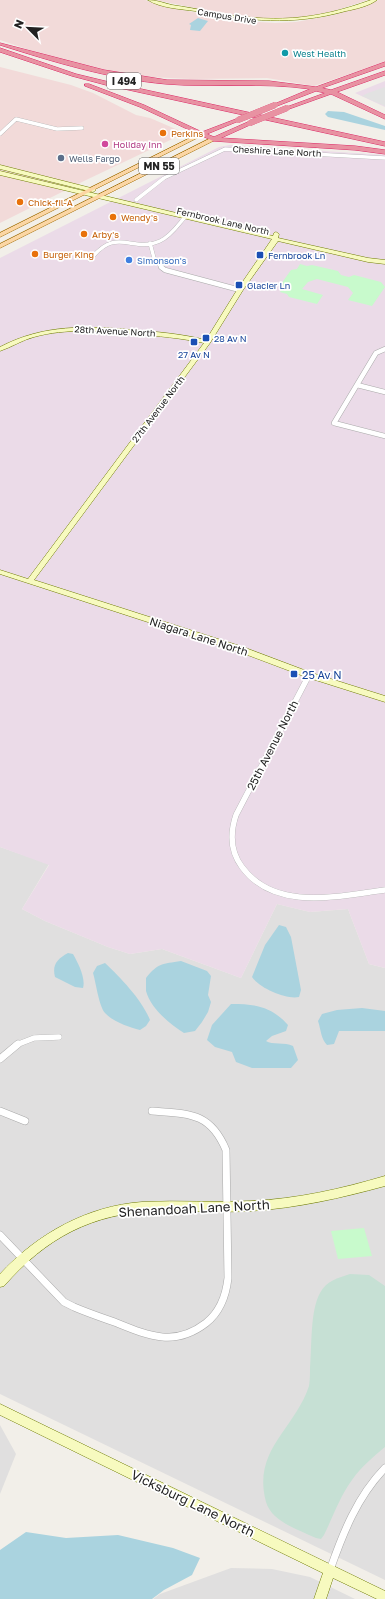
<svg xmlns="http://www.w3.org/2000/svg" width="385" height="1599" font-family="'Golos Text',sans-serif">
  <rect width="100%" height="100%" fill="#f2efe9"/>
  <path fill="#e0dfdf" d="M0,847L49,864L22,909L45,921L108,947L130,954L162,949L241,978L277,904L310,912L348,909L369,964L385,968V1580L0,1394Z
    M0,1425L16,1454L0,1494Z
    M231,1568L272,1569L310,1577L355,1599H153L160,1594Z"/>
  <path fill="#f2dad9" d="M0,0H145L162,6L239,21L275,23L296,22L334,15L379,0H385V62L314,86L267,78L191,79L129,76L59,60L0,40Z
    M155,0H368L334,11L310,16L276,20L234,16Z
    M0,67L71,85L93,93L136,115L150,118L185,133L84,181L0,223Z"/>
  <path fill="#ebdbe8" d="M385,81V107L355,93Z
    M230,145L385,155V968L369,964L348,909L310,912L277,904L241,978L162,949L130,954L108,947L45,921L22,909L49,865L0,847V258L219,147Z"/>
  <path fill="#c6e0d4" d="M350,1274L369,1275L385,1286V1447C373,1457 361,1467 352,1480C340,1496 333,1517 324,1535L321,1539L316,1538C299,1530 272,1522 266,1502C252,1450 295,1429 309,1386C310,1380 310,1373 310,1368C312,1346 310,1311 320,1293C326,1281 338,1278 350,1274Z"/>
  <path fill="#c8facc" d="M300,264L307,266L312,265L338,271L341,275L349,277L354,275L381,282L385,287L372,306L348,300L353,293L348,287L317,279L308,282L302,289L323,295L317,304L289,297L287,294L280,292L283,287L281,284L291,270L297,269Z
    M364,1228L372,1256L338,1259L331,1231Z"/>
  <path fill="#e2e2e2" d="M385,87V106L362,96L368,93Z"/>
  <path fill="#aad3df" d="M198,18L208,21L200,31L190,30L191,25L189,24Z
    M328,111L344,112L385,126V130L328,117L325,114Z
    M279,925L286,927L291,937L301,990L299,997C286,1000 259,988 252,977L265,945Z
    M68,953L73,954C78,963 86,978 83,988L75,987L55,977C52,965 57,959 68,953Z
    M181,961L207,971L211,976L208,995L211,1002L208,1012L202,1022L195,1031L184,1033C170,1024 151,1009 146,991C146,987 146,982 146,978C158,963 162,964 181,961Z
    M105,963C121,978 142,1000 150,1020L146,1026L140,1030C129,1027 113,1022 105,1013C99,1006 96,983 93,973L97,966Z
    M231,1004C255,1004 271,1006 288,1025L286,1031L272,1036L266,1041C272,1045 285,1042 293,1046L298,1060L291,1068H252L236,1062L232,1052L215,1047L207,1040L212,1025Z
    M362,1008L385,1011V1031H339L334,1044L327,1045C321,1039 321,1030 318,1021L322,1014L337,1010Z
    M26,1532L66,1538L118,1535L173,1548L200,1558L192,1575L164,1590L152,1599H0V1550Z"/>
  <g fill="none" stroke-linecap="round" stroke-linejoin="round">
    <defs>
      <path id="street-far3" d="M0,134L16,119L57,129L82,128
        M136,200L164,178L225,149L385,158
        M150,243L154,258L162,268
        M90,260C117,225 132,254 160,241C171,236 178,225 185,217"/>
      <path id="street-far2" d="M161,267L165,270L240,290
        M385,349L376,353L334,423L385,436
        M357,385L385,392"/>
      <path id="street-far1" d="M309,675L236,815C230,833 230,851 242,867C275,912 338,896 385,890
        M16,1045L34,1038L59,1037"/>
      <path id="street" d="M0,1059L18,1044
        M0,1111L25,1121
        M0,1235L64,1302L74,1307C88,1313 103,1318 117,1323C149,1336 175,1347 206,1323C220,1312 226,1296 228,1278L226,1150C210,1112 189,1114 152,1111
        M330,1570C343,1533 357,1497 385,1468"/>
      <path id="secondary" d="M148,0C156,0 164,3 172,5C185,7 198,9 211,12C272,23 313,21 371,0H377C369,6 356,9 346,11C292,26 249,21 195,11C180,9 160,8 148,0Z
        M0,165L95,189L96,190L93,192L0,169Z
        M0,171L273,236L274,233L276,232L279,234L278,238L368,258L385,260V264L368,262L278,241L243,290L210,343L34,580L243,647L312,673L385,696V702L306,677L237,651L0,574V570L28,579L204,343C181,338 158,336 134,334C101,331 66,328 34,337C22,340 12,347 0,351V347C44,324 86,326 134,330C158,332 182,334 206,340L237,290L272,239L0,175Z
        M385,1176V1186C341,1198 297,1208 251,1211C220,1213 188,1210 157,1211C92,1213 46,1238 4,1286L0,1287V1274C37,1234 87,1206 142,1202C179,1200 215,1203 251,1201C297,1199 341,1189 385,1176Z
        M0,1404L385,1591V1599H377L333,1578L326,1599H314L323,1573L0,1415Z"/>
      <path id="primary" d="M200,133L205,134L0,237V233Z
        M213,137L216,139L215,140L0,248V244Z"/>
      <path id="highway" d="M0,43L104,70L167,80L269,81L316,87L385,62V66L322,88L331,90L385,71V75L337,92L385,115V119L331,94L289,109L284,108L325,93L316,91L277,106L272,105L310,89C262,82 214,88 166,84C109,79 54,62 0,45Z
        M0,48L76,74L109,82L385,142V146L106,85L72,76L0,52Z
        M85,84H89L144,105L202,132L236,119L241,120L207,134L214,137L250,121L253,123L252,124L221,138L355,146L385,150V154L355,150L213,141L140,107L85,86Z"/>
    </defs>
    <use href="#street-far3" stroke="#a9a9a9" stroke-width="4"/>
    <use href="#street-far2" stroke="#a9a9a9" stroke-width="5.5"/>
    <use href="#street-far1" stroke="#a9a9a9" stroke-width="6"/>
    <use href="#street" stroke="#a9a9a9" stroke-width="8"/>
    <use href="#secondary" stroke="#707d05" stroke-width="1"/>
    <use href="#primary" stroke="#a06b00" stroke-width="1"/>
    <use href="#highway" stroke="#dc2a67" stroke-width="1"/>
    <use href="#street-far3" stroke="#fff" stroke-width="3.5"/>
    <use href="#street-far2" stroke="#fff" stroke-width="4.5"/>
    <use href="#street-far1" stroke="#fff" stroke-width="5.5"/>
    <use href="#street" stroke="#fff" stroke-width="7"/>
    <use href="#secondary" fill="#f7fabf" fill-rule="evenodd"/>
    <use href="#primary" fill="#fcd6a4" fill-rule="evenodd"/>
    <use href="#highway" fill="#e892a2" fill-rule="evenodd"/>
    <defs>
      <path id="highway-bridge" d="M238,120L275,105
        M250,123L287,108"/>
    </defs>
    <use href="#highway-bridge" stroke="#dc2a67" stroke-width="6" stroke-linecap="butt"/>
    <use href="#highway-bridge" stroke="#e892a2" stroke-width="6"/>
  </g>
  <circle fill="#0f9aa8" stroke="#fff" stroke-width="1.5" cx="285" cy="53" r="4"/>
  <g fill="#e8710a" stroke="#fff" stroke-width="1.5">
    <circle cx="163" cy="133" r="4"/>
    <circle cx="20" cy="202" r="4"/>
    <circle cx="113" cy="217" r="4"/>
    <circle cx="84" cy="234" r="4"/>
    <circle cx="35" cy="254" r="4"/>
  </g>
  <circle fill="#d1479c" stroke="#fff" stroke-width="1.5" cx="105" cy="144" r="4"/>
  <circle fill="#5c6f8a" stroke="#fff" stroke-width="1.5" cx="61" cy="158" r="4"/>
  <g fill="#1a4fb4" stroke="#fff" stroke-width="1.5">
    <rect x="256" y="251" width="8" height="8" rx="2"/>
    <rect x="235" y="281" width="8" height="8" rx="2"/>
    <rect x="202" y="334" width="8" height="8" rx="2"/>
    <rect x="190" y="338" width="8" height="8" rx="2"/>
    <rect x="290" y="670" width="8" height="8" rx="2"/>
  </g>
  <circle fill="#3f7fe0" stroke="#fff" stroke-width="1.5" cx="129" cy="260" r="4"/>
  <g text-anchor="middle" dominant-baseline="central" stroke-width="3.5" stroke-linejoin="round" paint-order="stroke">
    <g font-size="9" fill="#222" stroke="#fff">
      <text transform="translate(227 16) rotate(9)">Campus Drive</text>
      <text transform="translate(277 151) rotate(3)">Cheshire Lane North</text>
      <text transform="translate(223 221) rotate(13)">Fernbrook Lane North</text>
      <text transform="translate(115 331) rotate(3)">28th Avenue North</text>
      <text transform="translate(158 409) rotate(-53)">27th Avenue North</text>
    </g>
    <g font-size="9" fill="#0d838f" stroke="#fff" text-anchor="start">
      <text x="293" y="53">West Health</text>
    </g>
    <g font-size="9" fill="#c56008" stroke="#fff" text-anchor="start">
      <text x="171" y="133">Perkins</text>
      <text x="28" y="202">Chick-fil-A</text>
      <text x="121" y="217">Wendy's</text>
      <text x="92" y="234">Arby's</text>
      <text x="43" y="254">Burger King</text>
    </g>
    <g font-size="9" fill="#b23c85" stroke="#fff" text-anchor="start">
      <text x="113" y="144">Holiday Inn</text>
    </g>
    <g font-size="9" fill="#4e5e75" stroke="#fff" text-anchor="start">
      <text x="69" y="158">Wells Fargo</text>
    </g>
    <g font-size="9" fill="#164399" stroke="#fff" text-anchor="start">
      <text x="268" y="255">Fernbrook Ln</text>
      <text x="247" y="285">Glacier Ln</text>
      <text x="214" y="338">28 Av N</text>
      <text x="194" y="354" text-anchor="middle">27 Av N</text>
    </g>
    <g font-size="9" fill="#366cbe" stroke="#fff" text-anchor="start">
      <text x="137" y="260">Simonson's</text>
    </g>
    <g fill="#fff" stroke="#646464" stroke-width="1">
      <rect x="107" y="73" width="34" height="16" rx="3"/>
      <rect x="139" y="158" width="40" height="16" rx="3"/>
    </g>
    <g font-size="10" font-weight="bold" fill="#222">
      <text x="124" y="81">I 494</text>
      <text x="159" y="166">MN 55</text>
    </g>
    <g font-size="11" fill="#222" stroke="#fff">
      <text transform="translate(199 636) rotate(18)">Niagara Lane North</text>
      <text transform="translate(272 745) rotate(-63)">25th Avenue North</text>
    </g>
    <g font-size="11" fill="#164399" stroke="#fff" text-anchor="start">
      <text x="302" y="674">25 Av N</text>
    </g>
    <g font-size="13" fill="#222" stroke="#fff">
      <text transform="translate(194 1208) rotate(-3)">Shenandoah Lane North</text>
      <text transform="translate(193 1503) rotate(26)">Vicksburg Lane North</text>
    </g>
  </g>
  <g transform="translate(28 28) rotate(294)" stroke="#ffffff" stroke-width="3" paint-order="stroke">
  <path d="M0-3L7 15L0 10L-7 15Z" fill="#222222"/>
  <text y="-6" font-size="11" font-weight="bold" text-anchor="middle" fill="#222222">N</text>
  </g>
</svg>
